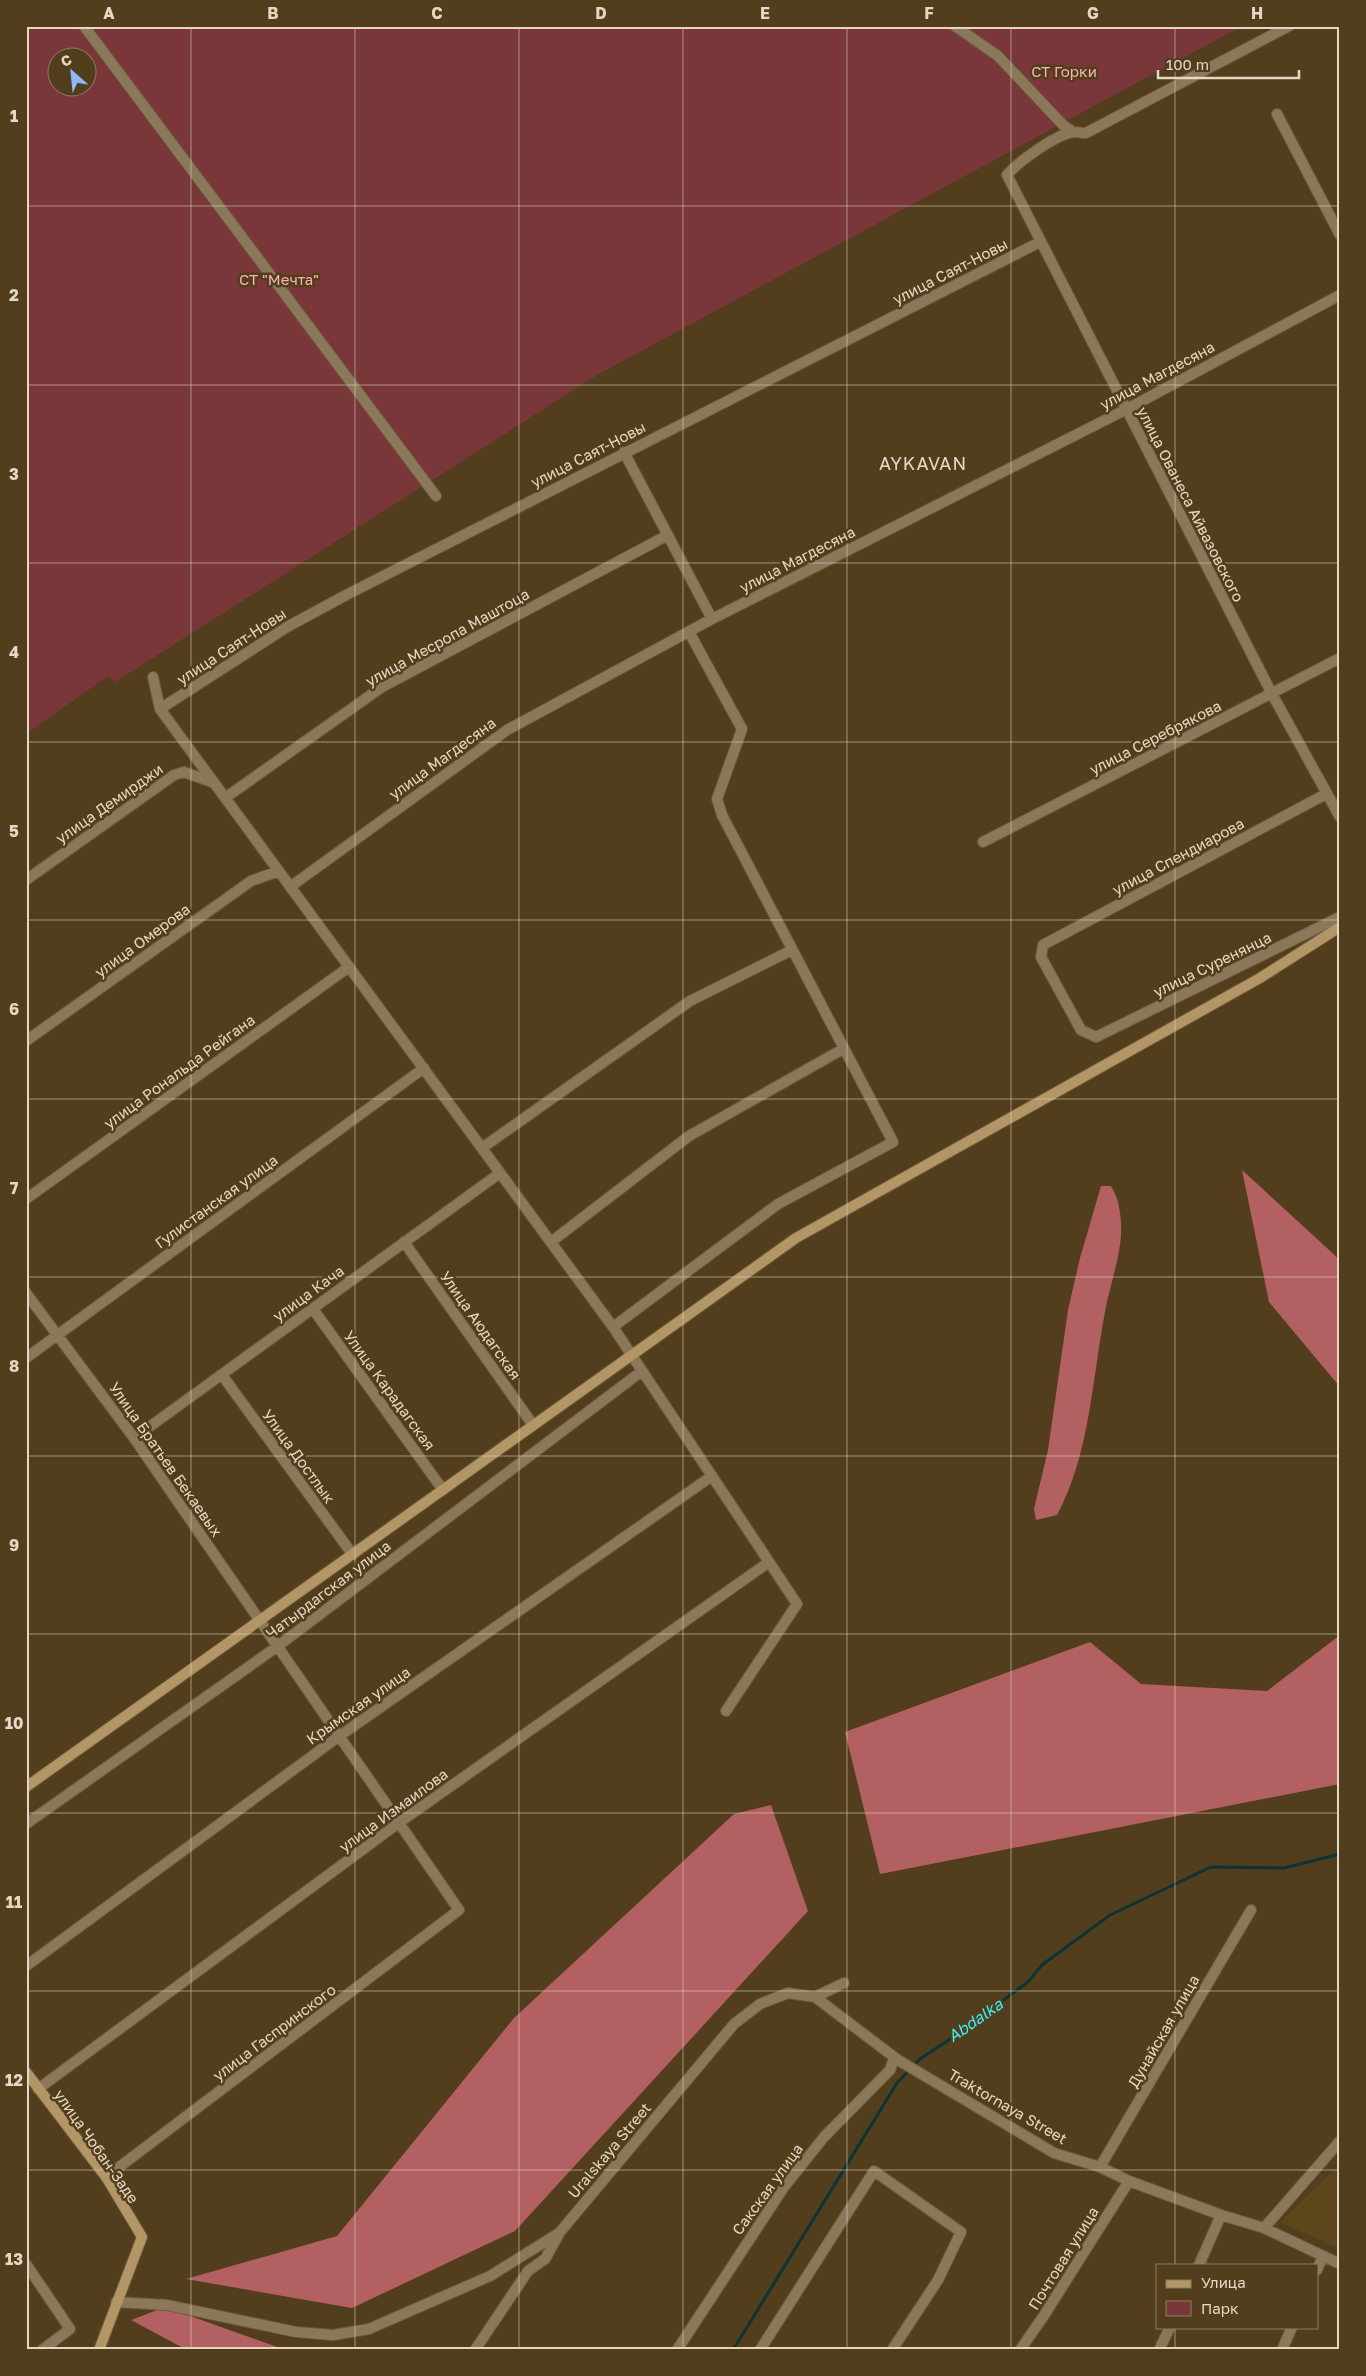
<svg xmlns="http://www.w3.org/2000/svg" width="1366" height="2376" font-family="'Golos Text',sans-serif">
  <rect width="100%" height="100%" fill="#523e1c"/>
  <path fill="#5e461c" d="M1340,2164V2249L1280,2222Z"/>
  <path fill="#7a373a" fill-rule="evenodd" d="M26,26H1242L597,375L115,682L108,676L26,734ZM58,58H88V88H58Z"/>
  <path fill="#b36062" d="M1242,1170L1340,1260V1387L1269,1302Z
    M1101,1186H1111C1118,1197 1120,1209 1121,1222C1123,1252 1110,1283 1105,1312C1092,1379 1090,1454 1057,1515L1036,1520L1034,1509L1048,1450L1068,1310L1080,1258Z
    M1340,1635V1784L880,1874L845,1732L1090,1642L1141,1684L1267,1691Z
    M771,1805L808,1911L515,2231L352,2308L186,2279L337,2236L514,2018L734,1814Z
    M165,2307L283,2349L284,2350H187L131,2320Z"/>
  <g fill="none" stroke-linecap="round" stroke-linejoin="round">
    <path stroke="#0c3435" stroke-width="3" d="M733,2350L897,2083L920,2059L952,2038L1028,1982L1042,1965L1110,1915L1211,1867L1284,1868L1340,1854"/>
    <defs>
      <path id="street" d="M84,26L436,496
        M955,26L998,56L1063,125L1073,132
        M1289,26L1086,133C1082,133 1077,132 1074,132C1056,134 1018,162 1007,175L1272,694L1340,817
        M1277,114L1340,235
        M624,452L712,619
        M153,677L160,709L613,1327L797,1604L726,1711
        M160,709L287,627L348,594L1040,242
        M1326,794L1043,945L1041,957L1081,1030L1096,1037L1340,917
        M225,798L382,687L668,535
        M983,842L1340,658
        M26,880L174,775L184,772L212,782
        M290,887L507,730L712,619L1125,410L1340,295
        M26,1041L251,881L279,871
        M482,1148L690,1001L792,950
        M26,1199L349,967
        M404,1242L533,1425
        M551,1242L689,1136L843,1049
        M26,1293L134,1438L459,1910L106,2177
        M313,1309L443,1490
        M613,1327L778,1204L893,1142L722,815L717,799L742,729L689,632
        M26,1358L424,1068
        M222,1375L353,1555
        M134,1438L500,1173
        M26,1824L278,1646L642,1371
        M26,1966L338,1737L712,1476
        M815,1997L844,1983
        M38,2089L400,1822L769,1562
        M1100,2167L1251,1910
        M1264,2228L1340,2141
        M26,2264L70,2329L42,2350
        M1199,2265L1221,2215
        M1317,2270L1323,2256
        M116,2302L167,2305L296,2332L333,2335L369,2329L490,2276L559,2233
        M475,2350L528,2271L545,2259L560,2232L734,2024L760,2004L788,1993L815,1997L898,2060L1054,2153L1100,2167L1129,2181L1221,2215L1264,2228L1340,2264
        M677,2350L784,2187L824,2137L890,2070L894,2058
        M760,2350L874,2171L961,2232L938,2280L892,2350
        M1020,2350L1043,2317L1129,2181
        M1159,2350L1170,2327
        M1282,2350L1292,2327"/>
      <path id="secondary" d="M26,1787L796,1238L1260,978L1340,927
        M26,2072L106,2177L142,2237L99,2350"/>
    </defs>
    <use href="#street" stroke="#6c5a3a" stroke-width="12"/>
    <use href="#secondary" stroke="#6c5a3a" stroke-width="12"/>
    <use href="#street" stroke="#8b785b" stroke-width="10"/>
    <use href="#secondary" stroke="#b39666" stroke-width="10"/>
  </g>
  <path fill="none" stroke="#e4d8c5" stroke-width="1" stroke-opacity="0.55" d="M191,26V2350M355,26V2350M519,26V2350M683,26V2350M847,26V2350M1011,26V2350M1175,26V2265M26,206H1340M26,385H1340M26,563H1340M26,742H1340M26,920H1340M26,1099H1340M26,1277H1340M26,1456H1340M26,1634H1340M26,1813H1340M26,1991H1340M26,2170H1340M1175,2327V2350"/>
  <g text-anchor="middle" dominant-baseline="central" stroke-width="5" stroke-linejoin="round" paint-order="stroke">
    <g font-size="15" fill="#f8b2b2" stroke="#523e1c">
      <text x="1064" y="71">СТ Горки</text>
      <text x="279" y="279">СТ "Мечта"</text>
    </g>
    <g font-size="15" fill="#e4d8c5" stroke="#523e1c">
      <text transform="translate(950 271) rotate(-27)">улица Саят-Новы</text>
      <text transform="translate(1157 375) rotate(-28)">улица Магдесяна</text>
      <text transform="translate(588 454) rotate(-27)">улица Саят-Новы</text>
      <text transform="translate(1191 504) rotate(63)">улица Ованеса Айвазовского</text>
      <text transform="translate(797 559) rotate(-27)">улица Магдесяна</text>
      <text transform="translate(447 637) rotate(-29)">улица Месропа Маштоца</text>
      <text transform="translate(231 646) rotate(-33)">улица Саят-Новы</text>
      <text transform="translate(1155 737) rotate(-27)">улица Серебрякова</text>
      <text transform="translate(442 758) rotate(-36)">улица Магдесяна</text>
      <text transform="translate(109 803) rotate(-35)">улица Демирджи</text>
      <text transform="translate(1178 856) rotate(-28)">улица Спендиарова</text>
      <text transform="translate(142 940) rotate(-36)">улица Омерова</text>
      <text transform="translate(1212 964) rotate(-26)">улица Суренянца</text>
      <text transform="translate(179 1071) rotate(-36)">улица Рональда Рейгана</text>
      <text transform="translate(216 1201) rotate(-36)">Гулистанская улица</text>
      <text transform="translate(308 1293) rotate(-36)">улица Кача</text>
      <text transform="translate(481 1325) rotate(55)">Улица Аюдагская</text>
      <text transform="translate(390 1390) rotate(54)">Улица Карадагская</text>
      <text transform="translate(299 1456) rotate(54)">Улица Достлык</text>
      <text transform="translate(166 1459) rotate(55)">Улица Братьев Бекаевых</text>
      <text transform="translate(328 1589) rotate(-37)">Чатырдагская улица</text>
      <text transform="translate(358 1705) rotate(-35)">Крымская улица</text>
      <text transform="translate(393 1810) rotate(-36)">улица Измаилова</text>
      <text transform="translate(1163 2031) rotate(-60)">Дунайская улица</text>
      <text transform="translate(274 2032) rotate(-37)">улица Гаспринского</text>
      <text transform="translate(1008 2106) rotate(30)">Traktornaya Street</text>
      <text transform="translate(97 2146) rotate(55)">улица Чобан-Заде</text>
      <text transform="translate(609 2150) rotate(-50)">Uralskaya Street</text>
      <text transform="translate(767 2189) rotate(-54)">Сакская улица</text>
      <text transform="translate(1063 2258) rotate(-58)">Почтовая улица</text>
    </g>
    <g font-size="16" font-style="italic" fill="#3aeff6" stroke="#523e1c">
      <text transform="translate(975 2020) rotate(-35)">Abdalka</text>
    </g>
    <g font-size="18" letter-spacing="1" fill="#e4d8c5" stroke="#523e1c">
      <text x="923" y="463">AYKAVAN</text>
    </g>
  </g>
  <rect width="1366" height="2376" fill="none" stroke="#523e1c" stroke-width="55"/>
  <rect x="1156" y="2264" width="162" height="65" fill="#523e1c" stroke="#8c7c60"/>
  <rect x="1166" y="2280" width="25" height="8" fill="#b39666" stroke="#8c7c60"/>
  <text x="1201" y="2288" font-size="15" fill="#e4d8c5">Улица</text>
  <rect x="1166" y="2301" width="25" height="15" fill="#7a373a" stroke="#8c7c60"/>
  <text x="1201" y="2314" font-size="15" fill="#e4d8c5">Парк</text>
  <g transform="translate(72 72) rotate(333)"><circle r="24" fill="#523e1c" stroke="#8c7c60"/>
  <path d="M0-4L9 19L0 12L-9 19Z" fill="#8db9fc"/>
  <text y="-8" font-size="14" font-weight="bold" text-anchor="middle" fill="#e4d8c5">С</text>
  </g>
  <path d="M1158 70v8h141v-8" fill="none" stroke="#e4d8c5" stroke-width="2.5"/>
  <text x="1166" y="70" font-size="15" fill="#e4d8c5" stroke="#523e1c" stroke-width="4" paint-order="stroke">100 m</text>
  <rect x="28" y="28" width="1310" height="2320" fill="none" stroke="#e4d8c5" stroke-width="2"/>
  <g font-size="16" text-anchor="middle" font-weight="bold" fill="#e4d8c5">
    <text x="109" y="19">A</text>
    <text x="273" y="19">B</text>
    <text x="437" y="19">C</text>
    <text x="601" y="19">D</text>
    <text x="765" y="19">E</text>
    <text x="929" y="19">F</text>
    <text x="1093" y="19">G</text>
    <text x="1257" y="19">H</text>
    <text x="14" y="122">1</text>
    <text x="14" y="301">2</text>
    <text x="14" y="480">3</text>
    <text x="14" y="658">4</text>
    <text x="14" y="837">5</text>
    <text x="14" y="1015">6</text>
    <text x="14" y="1194">7</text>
    <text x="14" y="1372">8</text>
    <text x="14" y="1551">9</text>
    <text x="14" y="1729">10</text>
    <text x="14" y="1908">11</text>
    <text x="14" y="2086">12</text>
    <text x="14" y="2265">13</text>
  </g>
</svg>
